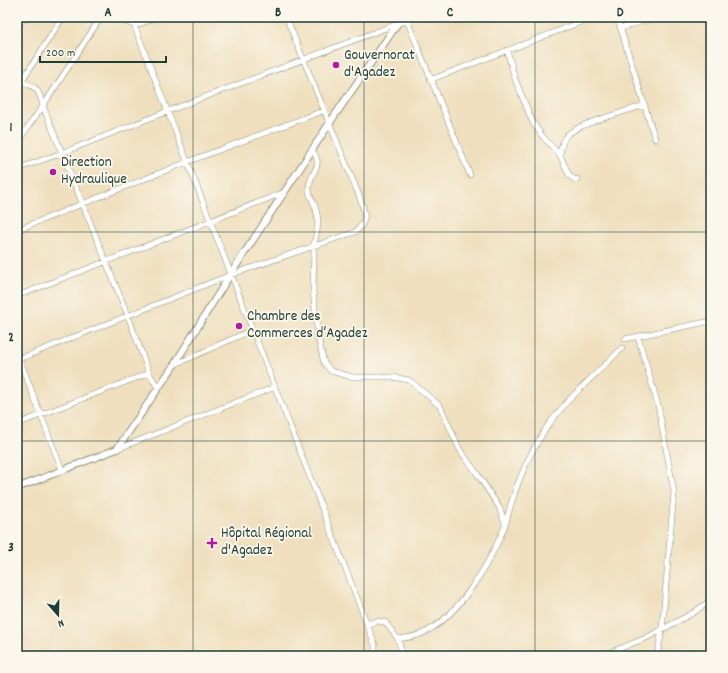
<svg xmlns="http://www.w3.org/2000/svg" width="728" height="673" font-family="Dekko,sans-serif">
  <rect width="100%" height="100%" fill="#fbf7ec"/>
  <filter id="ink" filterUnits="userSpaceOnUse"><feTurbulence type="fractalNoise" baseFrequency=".025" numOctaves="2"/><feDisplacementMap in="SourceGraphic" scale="8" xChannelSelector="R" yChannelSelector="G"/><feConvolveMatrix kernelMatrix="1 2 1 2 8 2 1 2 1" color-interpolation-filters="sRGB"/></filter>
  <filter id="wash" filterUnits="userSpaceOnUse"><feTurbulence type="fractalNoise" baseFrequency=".012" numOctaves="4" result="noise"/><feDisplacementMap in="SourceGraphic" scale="16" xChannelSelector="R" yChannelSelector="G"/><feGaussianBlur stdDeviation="0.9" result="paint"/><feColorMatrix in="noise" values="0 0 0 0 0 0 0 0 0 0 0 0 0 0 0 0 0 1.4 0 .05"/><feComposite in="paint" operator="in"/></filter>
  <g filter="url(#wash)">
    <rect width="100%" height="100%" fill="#efdfbe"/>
  </g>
  <g filter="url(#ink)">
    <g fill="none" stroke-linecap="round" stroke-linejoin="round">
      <defs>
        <path id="minor" d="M116,17L135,26L157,17
          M131,17L367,624L375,645V656
          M617,17L655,139
          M406,18L470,175
          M17,23L31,17
          M621,28L656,17
          M507,50L515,79L533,123L543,137L560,155L569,175L575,180L577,179
          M17,80C34,86 39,87 43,106L128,316L149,373L158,388
          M430,80L594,17
          M21,82L63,17
          M17,142L43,106L101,17
          M312,150C325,167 310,171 309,187C308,194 312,198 314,204C321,220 317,232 313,247L314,250L313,291L318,337L324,363L331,371L352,377H392L409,380L440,406L460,450L478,475L499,507L505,523
          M560,155C561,148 562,140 567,135C580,123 627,111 645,105
          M17,169L62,153L168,111L415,17
          M17,230L187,162L323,111
          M17,296L285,192
          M638,337L658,405L674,492L662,630L657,656
          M625,339L711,321
          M17,353L62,470
          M19,359L230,275L355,232C371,220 363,208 358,193L286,17
          M174,365L252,330
          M17,424L149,373
          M117,449L275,387
          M367,624L377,621L385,622L398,639C406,638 414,637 421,634C457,619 487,567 502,533C506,524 508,514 511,504C518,481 527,459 540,438C561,402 594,377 622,348
          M398,639L403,656
          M601,656L646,638L693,613L711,600"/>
        <path id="major" d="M17,488L117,449L174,365L230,275L329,124L402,17"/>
      </defs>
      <use href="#minor" stroke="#878e79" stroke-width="6"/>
      <use href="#major" stroke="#878e79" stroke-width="8"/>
      <use href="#minor" stroke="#fff" stroke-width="5"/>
      <use href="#major" stroke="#fff" stroke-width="6"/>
    </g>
  </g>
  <path fill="none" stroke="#1f3d34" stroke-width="1" stroke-opacity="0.55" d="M193,17V656M364,17V656M535,17V656M17,232H711M17,441H711"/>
  <g fill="#b5179e" stroke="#fbf7ec" stroke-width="1.5">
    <circle cx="336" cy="65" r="4"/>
    <circle cx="53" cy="172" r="4"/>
    <circle cx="239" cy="326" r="4"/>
    <path d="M210 537h4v4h4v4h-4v4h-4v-4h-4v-4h4z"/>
  </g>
  <g text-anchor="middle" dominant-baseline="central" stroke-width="3.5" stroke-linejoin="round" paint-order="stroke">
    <g font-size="15" fill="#1f3d34" stroke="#fbf7ec" text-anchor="start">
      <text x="344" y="56">Gouvernorat<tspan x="344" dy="17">d'Agadez</tspan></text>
      <text x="61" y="163">Direction<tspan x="61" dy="17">Hydraulique</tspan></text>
      <text x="247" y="317">Chambre des<tspan x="247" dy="17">Commerces d’Agadez</tspan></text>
      <text x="221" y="534">Hôpital Régional<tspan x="221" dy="17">d'Agadez</tspan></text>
    </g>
  </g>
  <rect width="728" height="673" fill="none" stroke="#fbf7ec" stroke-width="44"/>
  <g transform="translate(58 615) rotate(160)" stroke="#fbf7ec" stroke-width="3" paint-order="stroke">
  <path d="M0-3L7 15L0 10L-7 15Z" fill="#1f3d34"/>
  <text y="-6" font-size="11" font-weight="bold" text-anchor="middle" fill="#1f3d34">N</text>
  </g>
  <path d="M40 56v6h126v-6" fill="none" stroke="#1f3d34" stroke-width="2"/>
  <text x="46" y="56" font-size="12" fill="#1f3d34" stroke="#fbf7ec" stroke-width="3" paint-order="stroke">200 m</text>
  <rect x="22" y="22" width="684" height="629" fill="none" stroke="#1f3d34" stroke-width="1.5"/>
  <g font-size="13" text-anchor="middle" font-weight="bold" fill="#1f3d34">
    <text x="108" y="16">A</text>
    <text x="278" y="16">B</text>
    <text x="450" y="16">C</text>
    <text x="620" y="16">D</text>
    <text x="11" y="131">1</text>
    <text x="11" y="341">2</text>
    <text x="11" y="551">3</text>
  </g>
</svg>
